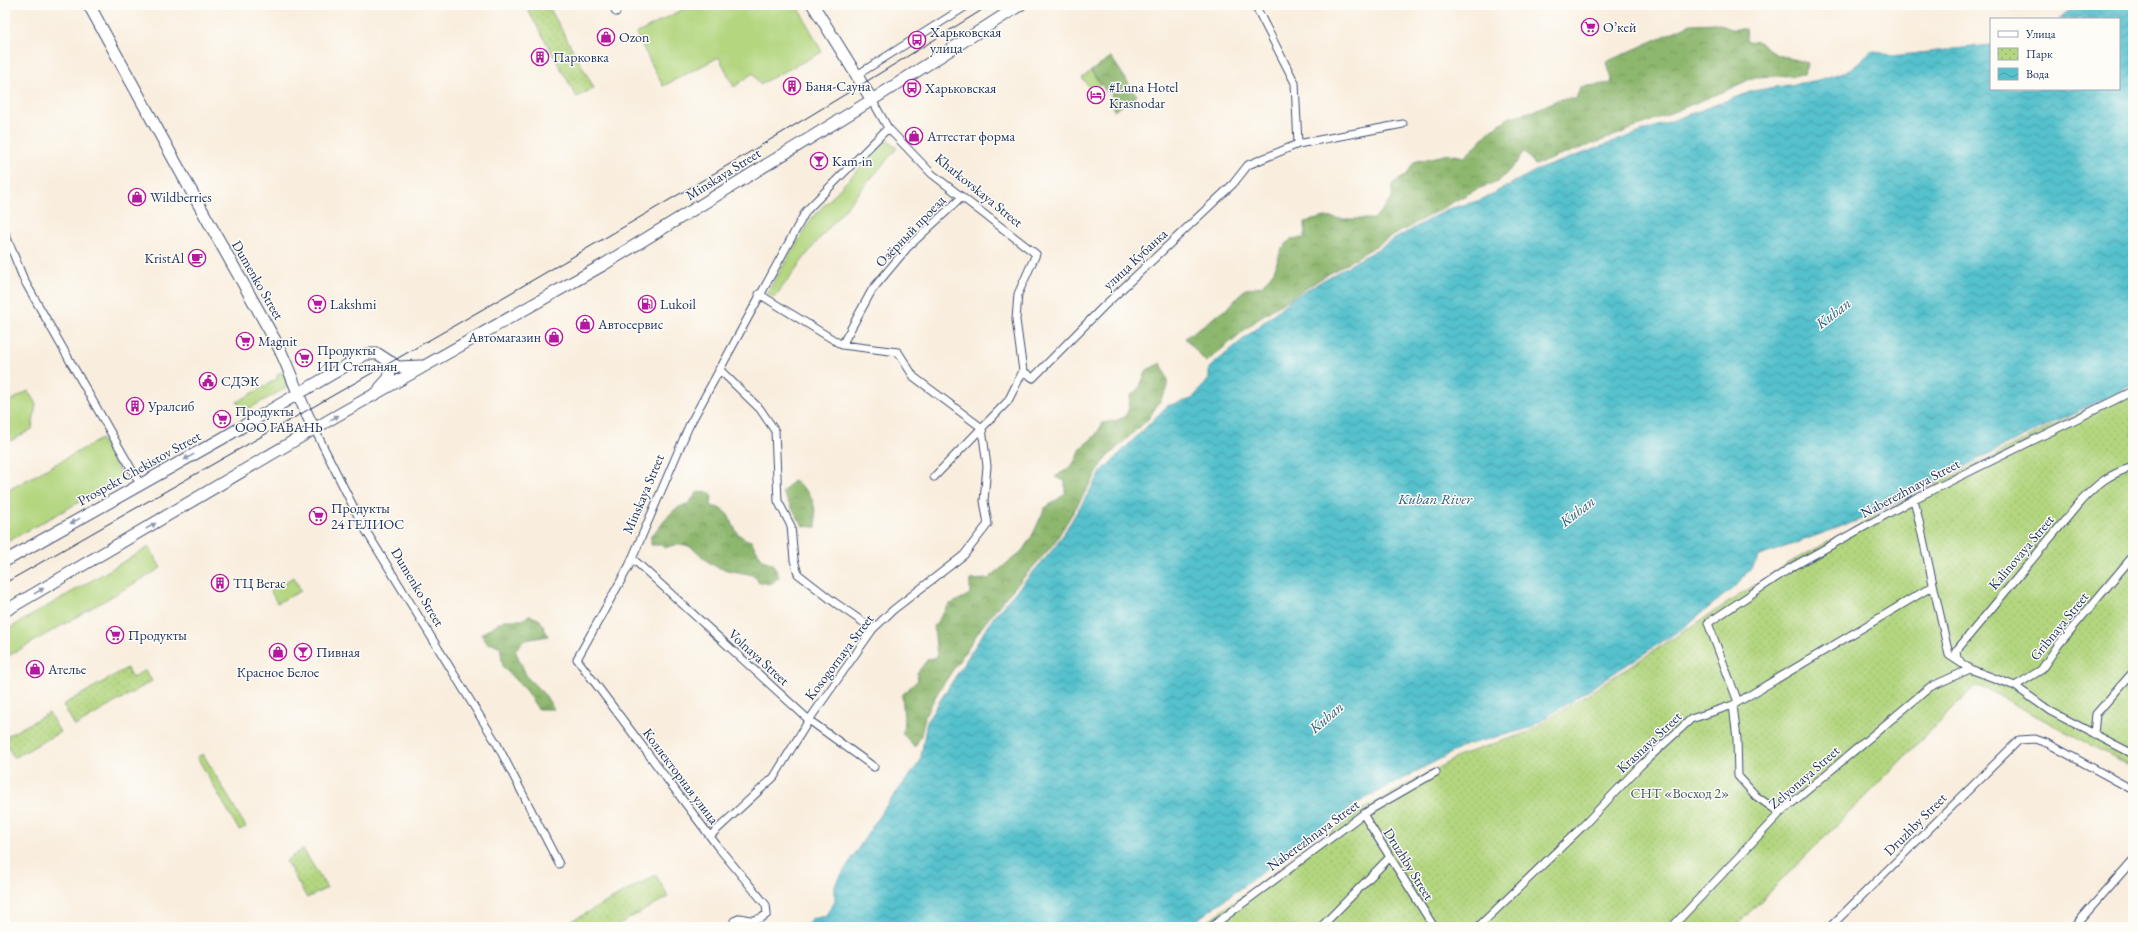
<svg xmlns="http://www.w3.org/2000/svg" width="2138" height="932" font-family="'EB Garamond',serif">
  <defs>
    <pattern id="forest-crowns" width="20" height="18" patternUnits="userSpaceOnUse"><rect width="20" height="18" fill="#8eb76e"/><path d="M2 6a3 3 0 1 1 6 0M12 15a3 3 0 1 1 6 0" fill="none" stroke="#73955e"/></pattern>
    <pattern id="park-dots" width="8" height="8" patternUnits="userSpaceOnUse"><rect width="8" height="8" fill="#b3d67f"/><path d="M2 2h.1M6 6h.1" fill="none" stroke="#99b870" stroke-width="1.8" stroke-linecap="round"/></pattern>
    <pattern id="water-waves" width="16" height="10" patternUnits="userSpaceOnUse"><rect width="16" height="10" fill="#54c1cc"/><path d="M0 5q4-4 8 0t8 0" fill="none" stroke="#459da9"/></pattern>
  </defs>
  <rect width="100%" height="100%" fill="#fdfcf7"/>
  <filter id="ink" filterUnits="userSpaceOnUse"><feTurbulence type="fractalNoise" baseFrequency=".025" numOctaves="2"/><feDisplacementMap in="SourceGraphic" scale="8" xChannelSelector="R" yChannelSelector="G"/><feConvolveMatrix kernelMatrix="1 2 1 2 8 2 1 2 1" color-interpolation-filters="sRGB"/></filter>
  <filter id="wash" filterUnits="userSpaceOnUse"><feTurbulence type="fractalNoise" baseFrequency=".012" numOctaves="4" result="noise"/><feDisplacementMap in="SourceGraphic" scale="16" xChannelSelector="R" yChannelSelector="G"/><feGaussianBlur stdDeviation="0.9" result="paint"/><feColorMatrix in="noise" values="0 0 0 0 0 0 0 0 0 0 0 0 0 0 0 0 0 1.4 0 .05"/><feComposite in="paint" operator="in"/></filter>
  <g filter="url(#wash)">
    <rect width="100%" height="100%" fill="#f9eede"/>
    <path fill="#b3d67f" stroke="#67826e" d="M691,5H797L822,52L760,84L753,73L734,87L719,57L663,86L636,34Z
      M1091,71L1101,84L1092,91L1082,78Z
      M887,139L897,148L814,245L774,298L767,293L812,218Z
      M281,372H283L287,380L286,388L243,412L237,402L277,379V375Z
      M28,391L36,404L32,429L5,444V404Z
      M101,439L123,478L5,543V492Z
      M149,547L161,568L5,658V631Z
      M294,577L301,591L277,603L270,590Z
      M203,754L246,827L239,830L197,757Z"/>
    <path fill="url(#forest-crowns)" stroke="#547366" d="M1717,23L1731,29H1746L1747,41L1759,42L1777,55L1808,63L1805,75L1754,77L1732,88L1619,134L1535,165L1524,151L1518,161L1498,182L1477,189L1455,201L1387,239L1317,281L1262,316L1206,362L1185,338L1229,307L1245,289L1262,286L1274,271L1281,250L1291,239L1305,238V222L1325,217L1341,219H1374L1392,199L1393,183L1406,176L1414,162L1449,154L1465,157L1491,130L1510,117L1534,111L1559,99H1576L1580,87L1612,83L1606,62L1691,24Z
      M1111,57L1137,96L1114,111L1111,92L1108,94L1091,71Z
      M1161,363L1167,378V390L1148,419L1106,458L1053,545L1004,599L981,628L938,692L925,716L921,735L915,747L903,734L904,717L902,695L918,680L917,673L928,659L937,657L934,626L949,605L970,594V580L988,579L1022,551L1032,536L1045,508L1065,494V481L1055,477L1072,466L1082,447L1095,436L1103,423C1124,419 1129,419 1130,396L1139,388L1147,370Z
      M793,481C813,492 816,505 816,527L803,526L782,492Z
      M705,491L712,494L711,506C740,511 725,534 751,541L763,560L773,564L779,577L771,584L758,582L756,576C744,572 732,572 720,568C697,561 697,535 665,548L661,545H651V535C666,524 668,508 688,504L697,493Z
      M529,615L540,620L548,636L525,640L515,650L527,677L545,695L554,709H538L526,691L503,667L500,646L487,643L481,634L504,620H523Z"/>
    <path fill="url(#park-dots)" stroke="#67826e" d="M525,5H548L594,88L577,97Z
      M2133,389V768L1986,689L1975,686L1735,927H1203L1212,918L1365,808L1463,754L1529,732L1789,563L1922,492L2044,430Z
      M127,668L132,678L145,670L152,681L75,726L63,705Z
      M49,713L60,732L14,758L5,742V737Z
      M303,849L327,888L307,898L286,861Z
      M656,875L668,897L614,927H561Z"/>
    <path fill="url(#water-waves)" stroke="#387895" d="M2086,5H2133V385L1996,450L1870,516L1760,556L1738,584L1683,628L1530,728L1466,745L1357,803L1202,916L1191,927H806L811,919L825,916L835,902V885L883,810L920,762L927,721L995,615L1056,546L1102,471L1167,406L1192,399L1209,379V368L1291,299L1445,210L1481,200L1537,170L1753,91L1819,80L1850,70L1872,50L1892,56L1991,45V89H2119V19H2059L2071,8Z"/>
  </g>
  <g filter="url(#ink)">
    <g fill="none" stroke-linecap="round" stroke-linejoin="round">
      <defs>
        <path id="street" d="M613,5L616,12
          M1255,5L1295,83L1298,144
          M857,75L968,5
          M872,100L888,128L932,174L1036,254L1018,294L1016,320L1023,371
          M5,233L24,280L140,484
          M842,345L872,290L907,248L961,198
          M719,369L760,409L775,431L778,501L791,526L794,560L798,574L834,602L873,629
          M315,430L363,526L497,744L559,864
          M934,477L1008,401L1023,371L1033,378L1104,306L1233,184L1248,165L1298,144L1403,124
          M1914,499L1949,655L1970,669L2015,686L2050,711L2133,754
          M632,558L809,720L874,767
          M1960,661L1957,659L1956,651L2081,501C2098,483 2109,474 2133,467
          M2015,686L2041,670L2059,644L2133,556
          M1738,702L1708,623L1792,567L1914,499L2133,391
          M1733,705L1737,739L1738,776L1756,796L1780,813
          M2094,734L2096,714L2133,672
          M1363,814L1434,927
          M710,836L774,777L809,720L873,629L893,610L964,555L988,524L984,501L987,466L982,428L914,377L898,352L842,345L759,294
          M737,927L734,921L741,918C751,921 759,921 767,914L766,905L718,847L577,659L629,566L689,426L806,211L888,128
          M1211,927L1363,814L1436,772
          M1321,927L1389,858
          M1478,927L1583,826L1640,766L1691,719L1733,705L1933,586
          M1672,927L1780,813L1930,687L1970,669
          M1830,927L2019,740L2035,739L2049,744L2133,790
          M2074,927L2133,860"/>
        <path id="secondary" d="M89,5L189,187L276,342C291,370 299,402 315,430
          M813,5L872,100
          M380,388L389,378L391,362
          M5,561L223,438L366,354H378L398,367L421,366
          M5,611L331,419L603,265L872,100L1020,5"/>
      </defs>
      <use href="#street" stroke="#3c4c71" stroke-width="9"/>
      <use href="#secondary" stroke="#3c4c71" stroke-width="13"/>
      <use href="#street" stroke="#fff" stroke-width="7"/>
      <use href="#secondary" stroke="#fff" stroke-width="11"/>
      <path stroke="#1b2f5e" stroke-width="1" d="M5,583C335,394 668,207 990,5"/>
    </g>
    <defs><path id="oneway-solid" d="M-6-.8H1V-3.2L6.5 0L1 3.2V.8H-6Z"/></defs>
    <g fill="#8d97ae">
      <use href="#oneway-solid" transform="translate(334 418) rotate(-31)"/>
      <use href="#oneway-solid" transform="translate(189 457) rotate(151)"/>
      <use href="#oneway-solid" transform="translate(75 521) rotate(151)"/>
      <use href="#oneway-solid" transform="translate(151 526) rotate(-30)"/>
      <use href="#oneway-solid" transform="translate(39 591) rotate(-30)"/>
    </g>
  </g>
  <defs>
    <symbol id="supermarket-ring" viewBox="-11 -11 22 22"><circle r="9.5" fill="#fdfcf7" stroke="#b5179e" stroke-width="1.5"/><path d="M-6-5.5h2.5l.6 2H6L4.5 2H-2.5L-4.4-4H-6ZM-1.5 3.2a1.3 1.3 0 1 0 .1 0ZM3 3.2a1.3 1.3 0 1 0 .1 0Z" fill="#b5179e"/></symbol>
    <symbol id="shop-ring" viewBox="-11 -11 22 22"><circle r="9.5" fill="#fdfcf7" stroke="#b5179e" stroke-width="1.5"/><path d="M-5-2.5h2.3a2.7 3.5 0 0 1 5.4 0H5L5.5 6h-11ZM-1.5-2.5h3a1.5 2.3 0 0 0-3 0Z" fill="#b5179e"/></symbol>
    <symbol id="bus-ring" viewBox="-11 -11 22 22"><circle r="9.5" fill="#fdfcf7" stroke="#b5179e" stroke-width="1.5"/><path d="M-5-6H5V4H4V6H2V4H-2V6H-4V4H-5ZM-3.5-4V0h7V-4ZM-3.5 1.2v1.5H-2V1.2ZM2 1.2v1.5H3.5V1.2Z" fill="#b5179e"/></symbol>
    <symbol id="building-ring" viewBox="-11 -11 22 22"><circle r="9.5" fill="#fdfcf7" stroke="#b5179e" stroke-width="1.5"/><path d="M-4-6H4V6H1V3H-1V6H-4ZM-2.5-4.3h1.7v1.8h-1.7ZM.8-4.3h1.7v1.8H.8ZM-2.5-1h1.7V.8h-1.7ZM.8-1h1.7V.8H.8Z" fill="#b5179e"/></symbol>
    <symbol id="hotel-ring" viewBox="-11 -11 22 22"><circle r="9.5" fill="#fdfcf7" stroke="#b5179e" stroke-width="1.5"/><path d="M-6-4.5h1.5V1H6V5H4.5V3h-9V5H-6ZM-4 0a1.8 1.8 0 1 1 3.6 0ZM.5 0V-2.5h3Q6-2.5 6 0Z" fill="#b5179e"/></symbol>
    <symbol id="bar-ring" viewBox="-11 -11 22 22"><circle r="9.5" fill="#fdfcf7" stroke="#b5179e" stroke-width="1.5"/><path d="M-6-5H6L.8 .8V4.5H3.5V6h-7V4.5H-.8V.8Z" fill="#b5179e"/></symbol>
    <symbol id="cafe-ring" viewBox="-11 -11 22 22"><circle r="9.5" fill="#fdfcf7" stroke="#b5179e" stroke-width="1.5"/><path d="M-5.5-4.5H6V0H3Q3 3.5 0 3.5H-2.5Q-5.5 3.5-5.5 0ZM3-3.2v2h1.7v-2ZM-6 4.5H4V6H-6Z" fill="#b5179e"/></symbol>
    <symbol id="fuel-ring" viewBox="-11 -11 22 22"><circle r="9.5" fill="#fdfcf7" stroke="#b5179e" stroke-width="1.5"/><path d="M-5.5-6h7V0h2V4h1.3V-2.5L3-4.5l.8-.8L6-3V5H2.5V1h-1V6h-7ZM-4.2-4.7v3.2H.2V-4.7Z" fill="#b5179e"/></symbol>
    <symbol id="civic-ring" viewBox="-11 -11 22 22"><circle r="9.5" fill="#fdfcf7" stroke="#b5179e" stroke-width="1.5"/><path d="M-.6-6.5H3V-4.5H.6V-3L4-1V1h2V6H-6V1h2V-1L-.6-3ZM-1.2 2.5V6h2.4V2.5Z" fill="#b5179e"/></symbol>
  </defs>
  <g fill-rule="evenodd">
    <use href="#supermarket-ring" x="1580" y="17" width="20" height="20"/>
    <use href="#shop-ring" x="596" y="27" width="20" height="20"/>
    <use href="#bus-ring" x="907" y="30" width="20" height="20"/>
    <use href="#building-ring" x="530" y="47" width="20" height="20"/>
    <use href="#building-ring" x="782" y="76" width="20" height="20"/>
    <use href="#bus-ring" x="902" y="78" width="20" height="20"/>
    <use href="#hotel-ring" x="1086" y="85" width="20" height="20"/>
    <use href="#shop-ring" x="904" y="126" width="20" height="20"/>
    <use href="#bar-ring" x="809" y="151" width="20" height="20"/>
    <use href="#shop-ring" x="127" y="187" width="20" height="20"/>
    <use href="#cafe-ring" x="187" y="248" width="20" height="20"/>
    <use href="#supermarket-ring" x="307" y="294" width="20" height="20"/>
    <use href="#fuel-ring" x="637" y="294" width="20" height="20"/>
    <use href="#shop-ring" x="575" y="314" width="20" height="20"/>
    <use href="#shop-ring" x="544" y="327" width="20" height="20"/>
    <use href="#supermarket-ring" x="235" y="331" width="20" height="20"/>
    <use href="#supermarket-ring" x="294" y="348" width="20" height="20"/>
    <use href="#civic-ring" x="198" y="371" width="20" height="20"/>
    <use href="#building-ring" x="125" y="396" width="20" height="20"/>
    <use href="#supermarket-ring" x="212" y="409" width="20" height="20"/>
    <use href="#supermarket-ring" x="308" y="506" width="20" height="20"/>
    <use href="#building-ring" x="210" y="573" width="20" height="20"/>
    <use href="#supermarket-ring" x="105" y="625" width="20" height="20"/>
    <use href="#shop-ring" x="268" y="642" width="20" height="20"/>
    <use href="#bar-ring" x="293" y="642" width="20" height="20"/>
    <use href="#shop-ring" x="25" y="659" width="20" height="20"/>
  </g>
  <g text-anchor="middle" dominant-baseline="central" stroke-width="3" stroke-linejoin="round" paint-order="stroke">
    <g font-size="14" fill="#1b2f5e" stroke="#fdfcf7" text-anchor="start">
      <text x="1603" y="27">О’кей</text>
      <text x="930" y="32">Харьковская<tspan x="930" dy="16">улица</tspan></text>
      <text x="619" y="37">Ozon</text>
      <text x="553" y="57">Парковка</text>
      <text x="805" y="86">Баня-Сауна</text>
      <text x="1109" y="87">#Luna Hotel<tspan x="1109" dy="16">Krasnodar</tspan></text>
      <text x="925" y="88">Харьковская</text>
      <text x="927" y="136">Аттестат форма</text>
      <text x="832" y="161">Kam-in</text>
      <text x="150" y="197">Wildberries</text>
      <text x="184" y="258" text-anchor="end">KristAl</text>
      <text x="330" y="304">Lakshmi</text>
      <text x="660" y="304">Lukoil</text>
      <text x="598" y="324">Автосервис</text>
      <text x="541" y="337" text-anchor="end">Автомагазин</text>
      <text x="258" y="341">Magnit</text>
      <text x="317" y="350">Продукты<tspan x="317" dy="16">ИП Степанян</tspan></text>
      <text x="221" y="381">СДЭК</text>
      <text x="148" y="406">Уралсиб</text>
      <text x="235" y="411">Продукты<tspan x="235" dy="16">ООО ГАВАНЬ</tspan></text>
      <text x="331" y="508">Продукты<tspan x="331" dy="16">24 ГЕЛИОС</tspan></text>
      <text x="233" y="583">ТЦ Вегас</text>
      <text x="128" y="635">Продукты</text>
      <text x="316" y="652">Пивная</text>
      <text x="48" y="669">Ателье</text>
      <text x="278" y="672" text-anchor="middle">Красное Белое</text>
    </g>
    <g font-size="14" fill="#1b2f5e" stroke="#fdfcf7">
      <text transform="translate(723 174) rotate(-32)">Minskaya Street</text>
      <text transform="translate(979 190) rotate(39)">Kharkovskaya Street</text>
      <text transform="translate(910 231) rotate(-46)">Озёрный проезд</text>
      <text transform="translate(1135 259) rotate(-43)">улица Кубанка</text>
      <text transform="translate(258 280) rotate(60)">Dumenko Street</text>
      <text transform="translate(139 468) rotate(-29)">Prospekt Chekistov Street</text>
      <text transform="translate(1910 488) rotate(-28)">Naberezhnaya Street</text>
      <text transform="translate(643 494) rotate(-67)">Minskaya Street</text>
      <text transform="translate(2021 552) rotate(-50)">Kalinovaya Street</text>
      <text transform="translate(418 587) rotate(59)">Dumenko Street</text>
      <text transform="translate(2059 626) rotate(-51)">Gribnaya Street</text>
      <text transform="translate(759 657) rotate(42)">Volnaya Street</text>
      <text transform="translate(839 657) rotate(-53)">Kosogornaya Street</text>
      <text transform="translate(1649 742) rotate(-43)">Krasnaya Street</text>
      <text transform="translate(681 776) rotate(53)">Коллекторная улица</text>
      <text transform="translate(1804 777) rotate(-41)">Zelyonaya Street</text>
      <text transform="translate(1915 824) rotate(-45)">Druzhby Street</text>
      <text transform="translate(1313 835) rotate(-36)">Naberezhnaya Street</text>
      <text transform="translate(1409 864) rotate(58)">Druzhby Street</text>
    </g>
    <g font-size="14" fill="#415966" stroke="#fdfcf7">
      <text x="1680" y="793">СНТ «Восход 2»</text>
    </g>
    <g font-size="15" font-style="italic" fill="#2c5b7f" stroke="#fdfcf7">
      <text transform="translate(1833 313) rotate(-38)">Kuban</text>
      <text x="1435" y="498">Kuban River</text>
      <text transform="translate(1577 511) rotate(-38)">Kuban</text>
      <text transform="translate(1326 717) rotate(-41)">Kuban</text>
    </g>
  </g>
  <rect width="2138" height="932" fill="none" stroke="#fdfcf7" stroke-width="20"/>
  <rect x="1990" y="18" width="130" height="72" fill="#fdfcf7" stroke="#a3aaba"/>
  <rect x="1998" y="31" width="20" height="6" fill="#ffffff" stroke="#a3aaba"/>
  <text x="2026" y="38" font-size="12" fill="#1b2f5e">Улица</text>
  <rect x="1998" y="48" width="20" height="12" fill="url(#park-dots)" stroke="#a3aaba"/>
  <text x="2026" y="58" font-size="12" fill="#1b2f5e">Парк</text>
  <rect x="1998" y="68" width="20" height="12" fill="url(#water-waves)" stroke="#a3aaba"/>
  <text x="2026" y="78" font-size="12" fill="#1b2f5e">Вода</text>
</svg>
